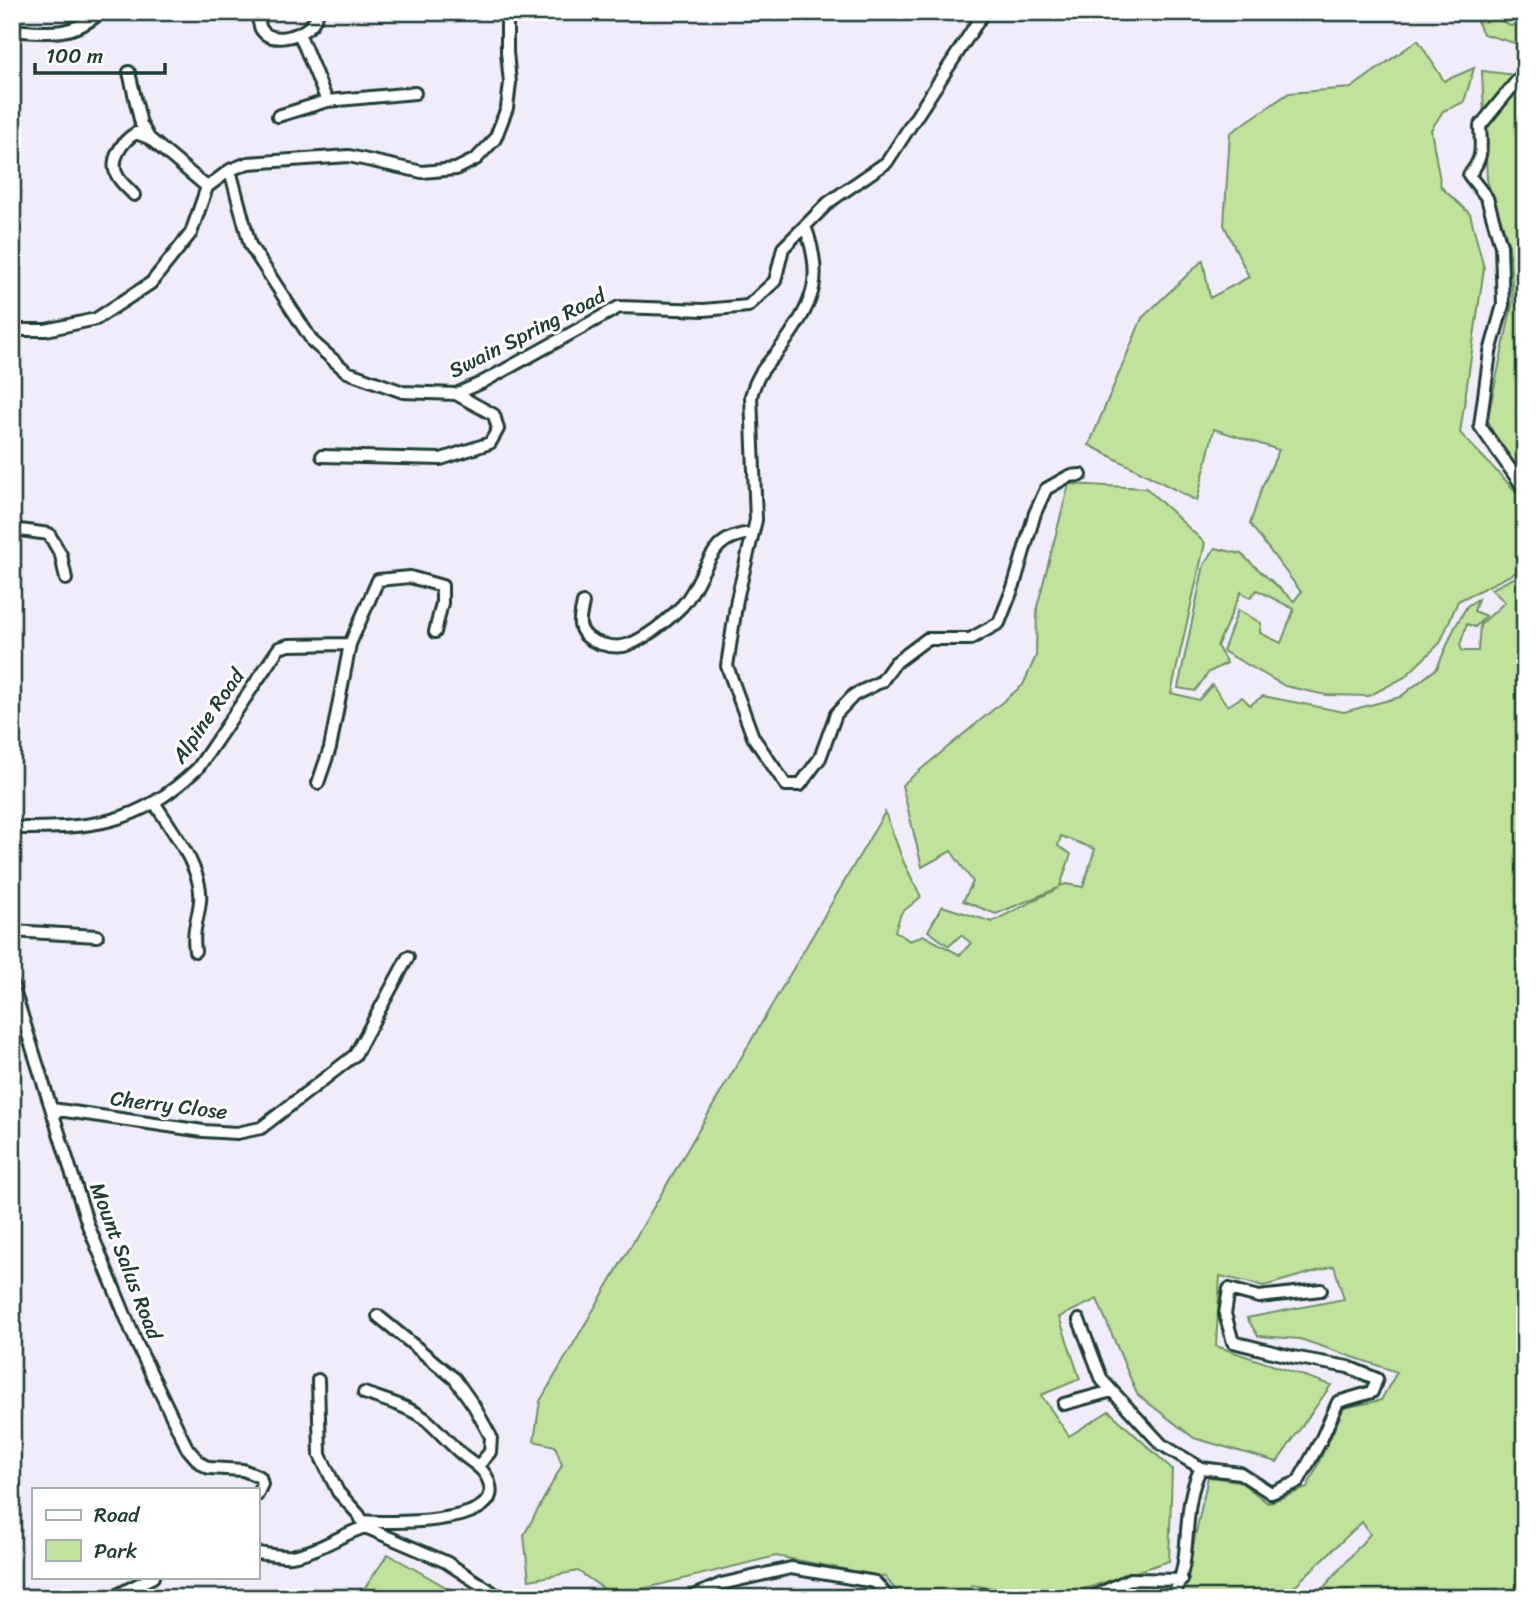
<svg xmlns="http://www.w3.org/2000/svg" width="1537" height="1610" font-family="Sriracha,sans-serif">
  <rect width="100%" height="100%" fill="#f0ecfb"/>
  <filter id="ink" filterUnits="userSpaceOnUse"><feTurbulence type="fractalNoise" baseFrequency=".0143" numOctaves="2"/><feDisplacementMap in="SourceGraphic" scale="14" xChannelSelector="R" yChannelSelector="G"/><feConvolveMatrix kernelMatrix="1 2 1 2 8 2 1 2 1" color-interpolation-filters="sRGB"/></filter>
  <g filter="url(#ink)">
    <path fill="#c0e29b" stroke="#709068" stroke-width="2" fill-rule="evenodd" d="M1473,12H1486L1511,26L1525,19V46L1483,34Z
      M1418,40L1444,81L1474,68L1464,102L1443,111L1431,130L1441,187L1470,214L1484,268L1460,433L1525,501V520L1521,524L1525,530V568L1458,601L1440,643L1405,677L1369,696L1326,695L1285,686L1223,651L1238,610L1261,623L1260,633L1281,643L1294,609L1257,590L1250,598L1241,592L1217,646L1227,663L1209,672L1195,691L1178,688L1204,565L1215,548L1241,554L1294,601L1301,592L1250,524L1262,487L1279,450L1214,429L1197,501L1089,445L1142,318L1203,260L1210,298L1249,277L1224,225L1230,133L1289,93L1351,88Z
      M1525,53V486L1502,452L1487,421L1513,301L1509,245L1487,180L1482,71L1515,75Z
      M1069,484L1146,488L1205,543L1171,693L1199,700L1212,685L1228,706L1242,697L1250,705L1263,696L1344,712L1400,697L1437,668L1454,629L1467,606L1478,599L1474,611L1486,616L1475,627L1467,624L1460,645L1462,651H1478L1480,625L1505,602L1491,589L1520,575L1525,587V1598H1308L1325,1586L1370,1534L1362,1522L1282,1598H1179L1184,1588L1208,1477L1239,1481L1268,1503L1307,1488L1344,1408L1381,1400L1397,1372L1300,1339L1258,1336L1247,1318L1344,1299L1334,1266L1264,1286L1220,1276L1216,1346L1331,1385L1277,1462L1194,1438L1137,1394L1097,1299L1059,1317L1080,1379L1041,1395L1069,1436L1109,1411L1172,1469L1169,1561L1072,1593H1032L971,1585L967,1598H902L885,1577L776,1556L614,1596L578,1571L529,1580L524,1535L562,1465L555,1446L534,1441L540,1401L885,812L904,863L921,897L901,913L895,931L910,941L923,935L960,955L971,943L961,935L949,946L928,931L942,906L992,922L1058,888L996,914L963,901L973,882L951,851L922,867L902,785L1023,685L1036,656L1037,607ZM1061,836L1095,849L1083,887L1066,884L1060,886L1071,854L1058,846Z
      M388,1554L465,1598H358Z
      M865,1592L871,1598H731L742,1593Z"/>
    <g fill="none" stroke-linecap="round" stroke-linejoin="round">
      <defs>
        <path id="minor" d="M257,12C258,17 259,25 261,29C271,45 298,36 309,27C314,23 316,18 318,12
          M12,30C47,33 73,37 101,12
          M299,33L327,101
          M1525,71L1480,126C1481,147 1484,158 1469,175L1487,198L1501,246L1503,305L1490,352L1480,426L1525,490
          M129,72L141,124L149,138L207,187
          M278,116L327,101L415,93
          M230,170L248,163L349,156L422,172L456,169L476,159L495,139L507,108L510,83L507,52V12
          M134,195C129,189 122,184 118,177C108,161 122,141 136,133L149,138
          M805,226C823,276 816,298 785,342C770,363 759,368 751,396L756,520L737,599L727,666L753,737L786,785H800L820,758L836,714L854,695L882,681L895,663L927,639H970L999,623L1014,585L1035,513L1046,489L1069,476L1081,475
          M12,330H46L96,319L151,283L191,233L207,187L230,170L250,245L313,342L347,372L403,392L456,394L481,383L619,307L704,310L748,306L775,281L783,248L829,202L887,162L984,12
          M322,456L441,459L490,443L498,429L494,415L456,394
          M12,531L20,530L49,534L61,555L66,579
          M583,603C582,609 579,619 580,625C584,644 615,650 630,644C649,636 668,620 682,606C698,589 703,563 719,546C728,537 740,534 753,533
          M318,783L330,748L350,644L378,580L410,577L442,586V603L435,632
          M154,802C170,828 204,870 200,901C198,921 192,929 195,951
          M12,828C93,828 137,826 198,768L279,648L289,645L350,644
          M12,931L97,936
          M12,984L88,1225L137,1344L187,1448L200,1463L209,1468L243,1470L260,1477L262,1484L257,1495
          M52,1109L203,1131L237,1133L261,1128L355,1055L408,957
          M378,1316L455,1379L474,1406L491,1437L490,1452L479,1465
          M1079,1320L1102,1380L1161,1444L1201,1468
          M318,1380L320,1455L338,1492L359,1515L364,1525
          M1064,1404L1112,1391
          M362,1521C384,1523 500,1526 490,1486C487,1470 474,1464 463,1455C449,1444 438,1429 424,1418C407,1406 384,1400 364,1393
          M257,1553C268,1554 281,1557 291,1556C318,1552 340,1535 365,1527L446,1562L501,1598
          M982,1595L991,1598
          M111,1598L153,1577
          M689,1598L721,1584L791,1568L875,1582L889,1598
          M1090,1598L1130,1579L1182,1580
          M1172,1598C1195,1557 1179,1510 1201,1468L1240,1473L1271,1493L1298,1482L1321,1440L1338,1402L1372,1392L1377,1379L1348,1367L1293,1357L1233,1342L1225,1314L1229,1289L1259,1297L1321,1290"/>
      </defs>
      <use href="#minor" stroke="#1f3d34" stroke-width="16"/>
      <use href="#minor" stroke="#fff" stroke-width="10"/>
    </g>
  </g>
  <g text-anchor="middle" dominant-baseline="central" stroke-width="6" stroke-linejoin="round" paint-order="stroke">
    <g font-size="21" fill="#1f3d34" stroke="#fff">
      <text transform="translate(527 333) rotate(-27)">Swain Spring Road</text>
      <text transform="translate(208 716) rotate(-55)">Alpine Road</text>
      <text transform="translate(169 1105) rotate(7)">Cherry Close</text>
      <text transform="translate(126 1261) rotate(69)">Mount Salus Road</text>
    </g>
  </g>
  <rect width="1537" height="1610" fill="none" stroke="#fff" stroke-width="42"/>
  <rect x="21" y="21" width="1495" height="1568" fill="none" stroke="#1f3d34" stroke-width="2.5" filter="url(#ink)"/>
  <rect x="32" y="1488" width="228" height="91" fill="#ffffff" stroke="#a5b1ae" stroke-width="2"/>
  <rect x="46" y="1510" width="35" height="10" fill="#ffffff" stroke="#a5b1ae" stroke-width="2"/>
  <text x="94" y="1522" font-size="21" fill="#1f3d34">Road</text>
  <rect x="46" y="1540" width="35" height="21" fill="#c0e29b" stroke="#a5b1ae" stroke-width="2"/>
  <text x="94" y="1558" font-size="21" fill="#1f3d34">Park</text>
  <path d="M35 63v10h130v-10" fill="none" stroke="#1f3d34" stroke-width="3.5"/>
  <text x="46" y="63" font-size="21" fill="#1f3d34" stroke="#ffffff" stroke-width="5" paint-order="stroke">100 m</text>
</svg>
